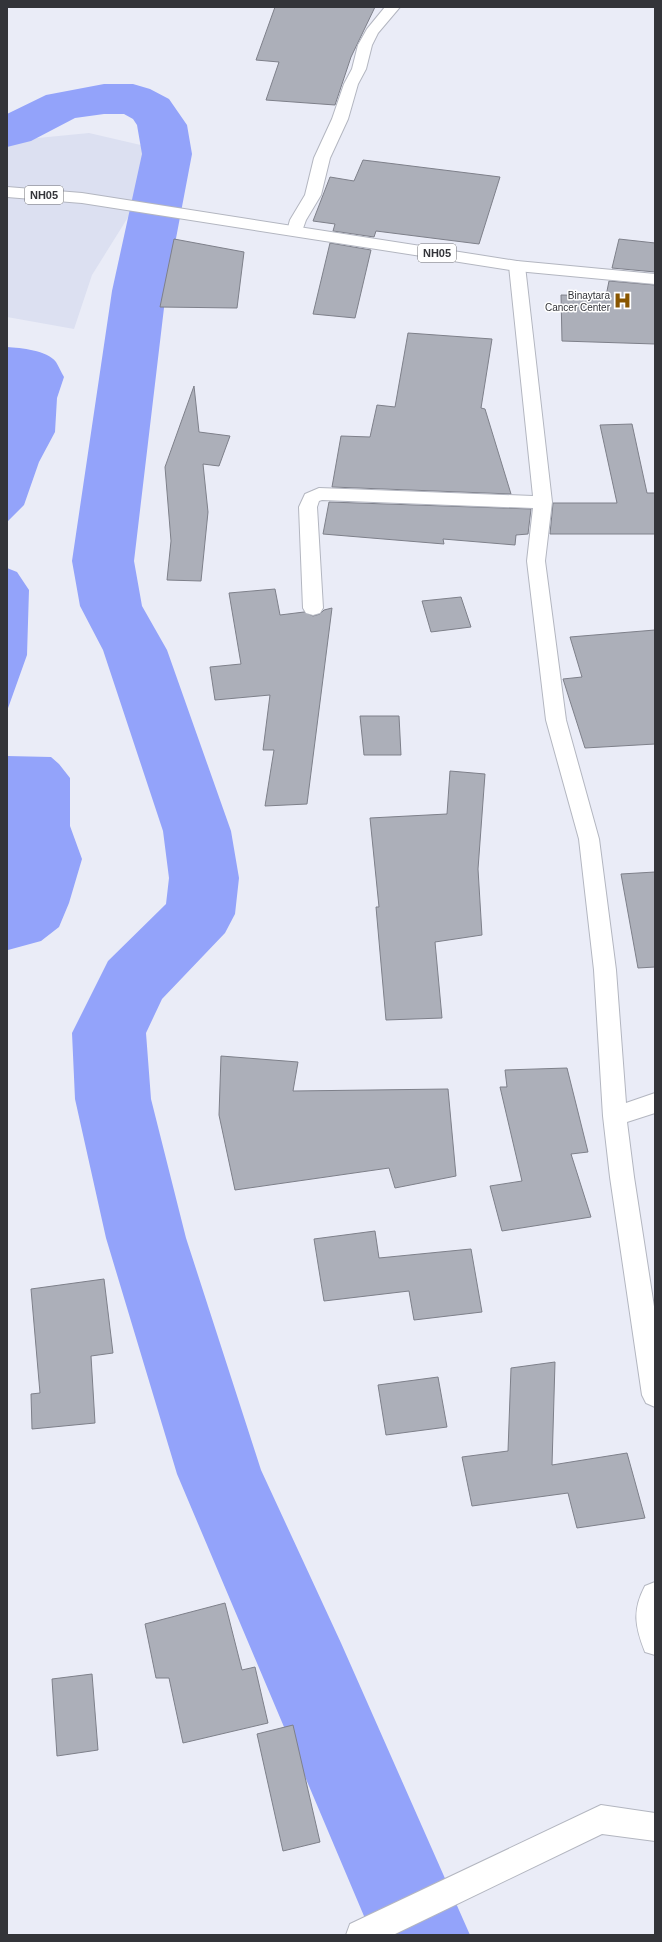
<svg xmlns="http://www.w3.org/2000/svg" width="662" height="1942" font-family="Helvetica,sans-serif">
  <rect width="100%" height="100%" fill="#eaecf7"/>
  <path fill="#dce0f1" d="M89,133L158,149L160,166L92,275L74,329L7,317V141Z"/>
  <path fill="#93a3fa" d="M7,347C21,348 47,350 56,362C59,367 61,372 64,377L57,398L55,432L39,462L24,505L7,522Z
    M7,568L17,572L29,590L27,655L7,711Z
    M7,756L51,757L59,764L70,778V826L82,859L69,903L59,927L41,941L8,950Z"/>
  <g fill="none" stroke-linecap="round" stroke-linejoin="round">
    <path fill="#93a3fa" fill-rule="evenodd" d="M104,84H133L150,89L169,99L187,125L192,154L166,291L134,561L142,606L167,650L231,831L239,878L235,914L225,933L162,999L146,1033L151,1099L186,1238L261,1470L341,1643L470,1935H372L177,1474L106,1238L75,1099L72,1033L108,961L166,904L169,878L163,831L103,650L80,606L72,561L112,291L142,154L137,125L133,119L124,114H104L75,118L31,141L7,147V114L46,95Z"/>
  </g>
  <path fill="#acafb9" stroke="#7e808a" d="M275,7H375L351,57L335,105L266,100L279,62L256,60Z
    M363,160L500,177L479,244L376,231L374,237L333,231L335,224L313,221L330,177L354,181Z
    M174,239L244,252L237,308L160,307Z
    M619,239L655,243V272L612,268Z
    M330,243L371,250L355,318L313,314Z
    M609,281L655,285V344L562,341L561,295L606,296Z
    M408,333L492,339L481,408L485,409L511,494L332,487L341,436L370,437L377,405L395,407Z
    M194,386L199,432L230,436L219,466L203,464L208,512L201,581L167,580L171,541L165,467Z
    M632,424L647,493H655V534H550L553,503H617L600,425Z
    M329,502L531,509L528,534L516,535L515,545L443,539L444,544L323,534Z
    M275,589L280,615L304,612L313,616L320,614L324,610L332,608L307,804L265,806L274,750H263L270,695L215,700L210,667L241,664L229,593Z
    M461,597L471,627L431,632L422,601Z
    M655,630V744L585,748L563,679L582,677L570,637Z
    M360,716H399L401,755H364Z
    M450,771L485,774L478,869L482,935L435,942L442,1018L386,1020L376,907H379L370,818L447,814Z
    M655,872V967L638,968L621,874Z
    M221,1056L298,1062L293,1091L448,1089L456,1176L395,1188L389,1168L235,1190L219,1115Z
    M567,1068L588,1152L571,1154L591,1217L502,1231L490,1186L522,1181L500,1087H507L505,1070Z
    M375,1231L379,1258L471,1249L482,1312L414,1320L409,1291L324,1301L314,1239Z
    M104,1279L113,1353L91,1356L95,1423L32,1429L31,1394L40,1393L31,1289Z
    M555,1362L552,1465L627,1453L645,1518L577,1528L568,1493L472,1506L462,1457L508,1451L511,1368Z
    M438,1377L447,1427L386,1435L378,1385Z
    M225,1603L242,1670L255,1667L268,1723L183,1743L169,1678H156L145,1624Z
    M92,1674L98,1750L57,1756L52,1679Z
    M293,1725L320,1842L283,1851L257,1734Z"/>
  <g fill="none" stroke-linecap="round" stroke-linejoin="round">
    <defs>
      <path id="street" d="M385,7H400L378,33L372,45L366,69L358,84L348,119L330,158L321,195L306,220L301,234L295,236L289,234L287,231L290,220L305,195L314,158L332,119L344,84L352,69L358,45L367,29Z
        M517,261L523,263L525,266L552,502L545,561L566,720L599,839L616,970L626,1103L655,1093V1113L627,1122L634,1177L655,1313V1407L646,1403L642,1395L610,1177L603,1116L594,970L579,839L546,720L527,561L533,508L322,500L319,501L317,507L323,608L320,613L313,615L306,613L303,608L299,507L305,494L319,488L533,496L509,266L511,263Z
        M655,1582V1655L645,1652C635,1626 632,1611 645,1586Z
        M601,1805L655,1813V1841L602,1834L393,1935H346L350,1924Z"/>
      <path id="primary" d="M7,187L82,193L517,261L655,274V284L517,271L82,203L7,197Z"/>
    </defs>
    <use href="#street" stroke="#b3b6c0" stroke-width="2"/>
    <use href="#primary" stroke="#b3b6c0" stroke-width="2"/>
    <use href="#street" fill="#fff" fill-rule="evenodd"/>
    <use href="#primary" fill="#fff" fill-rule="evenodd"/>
  </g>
  <defs>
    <symbol id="hospital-bare" viewBox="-9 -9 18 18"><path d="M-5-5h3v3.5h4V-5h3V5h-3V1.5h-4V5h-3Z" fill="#895600" stroke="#fff" stroke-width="2.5" paint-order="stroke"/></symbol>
  </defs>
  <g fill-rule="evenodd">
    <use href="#hospital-bare" x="610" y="288" width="25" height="25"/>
  </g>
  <g text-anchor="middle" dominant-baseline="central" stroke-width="3" stroke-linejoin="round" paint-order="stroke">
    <g font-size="10" fill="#333439" stroke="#fff" text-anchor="end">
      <text x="610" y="295">Binaytara<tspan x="610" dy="12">Cancer Center</tspan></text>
    </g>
    <g fill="#fff" stroke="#707174" stroke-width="1">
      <rect x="25" y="186" width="38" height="18" rx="3"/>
      <rect x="418" y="244" width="38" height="18" rx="3"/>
    </g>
    <g font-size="11" font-weight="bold" fill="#333439">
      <text x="44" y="195">NH05</text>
      <text x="437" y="253">NH05</text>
    </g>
  </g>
  <rect width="662" height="1942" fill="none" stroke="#333439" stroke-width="16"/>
</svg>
